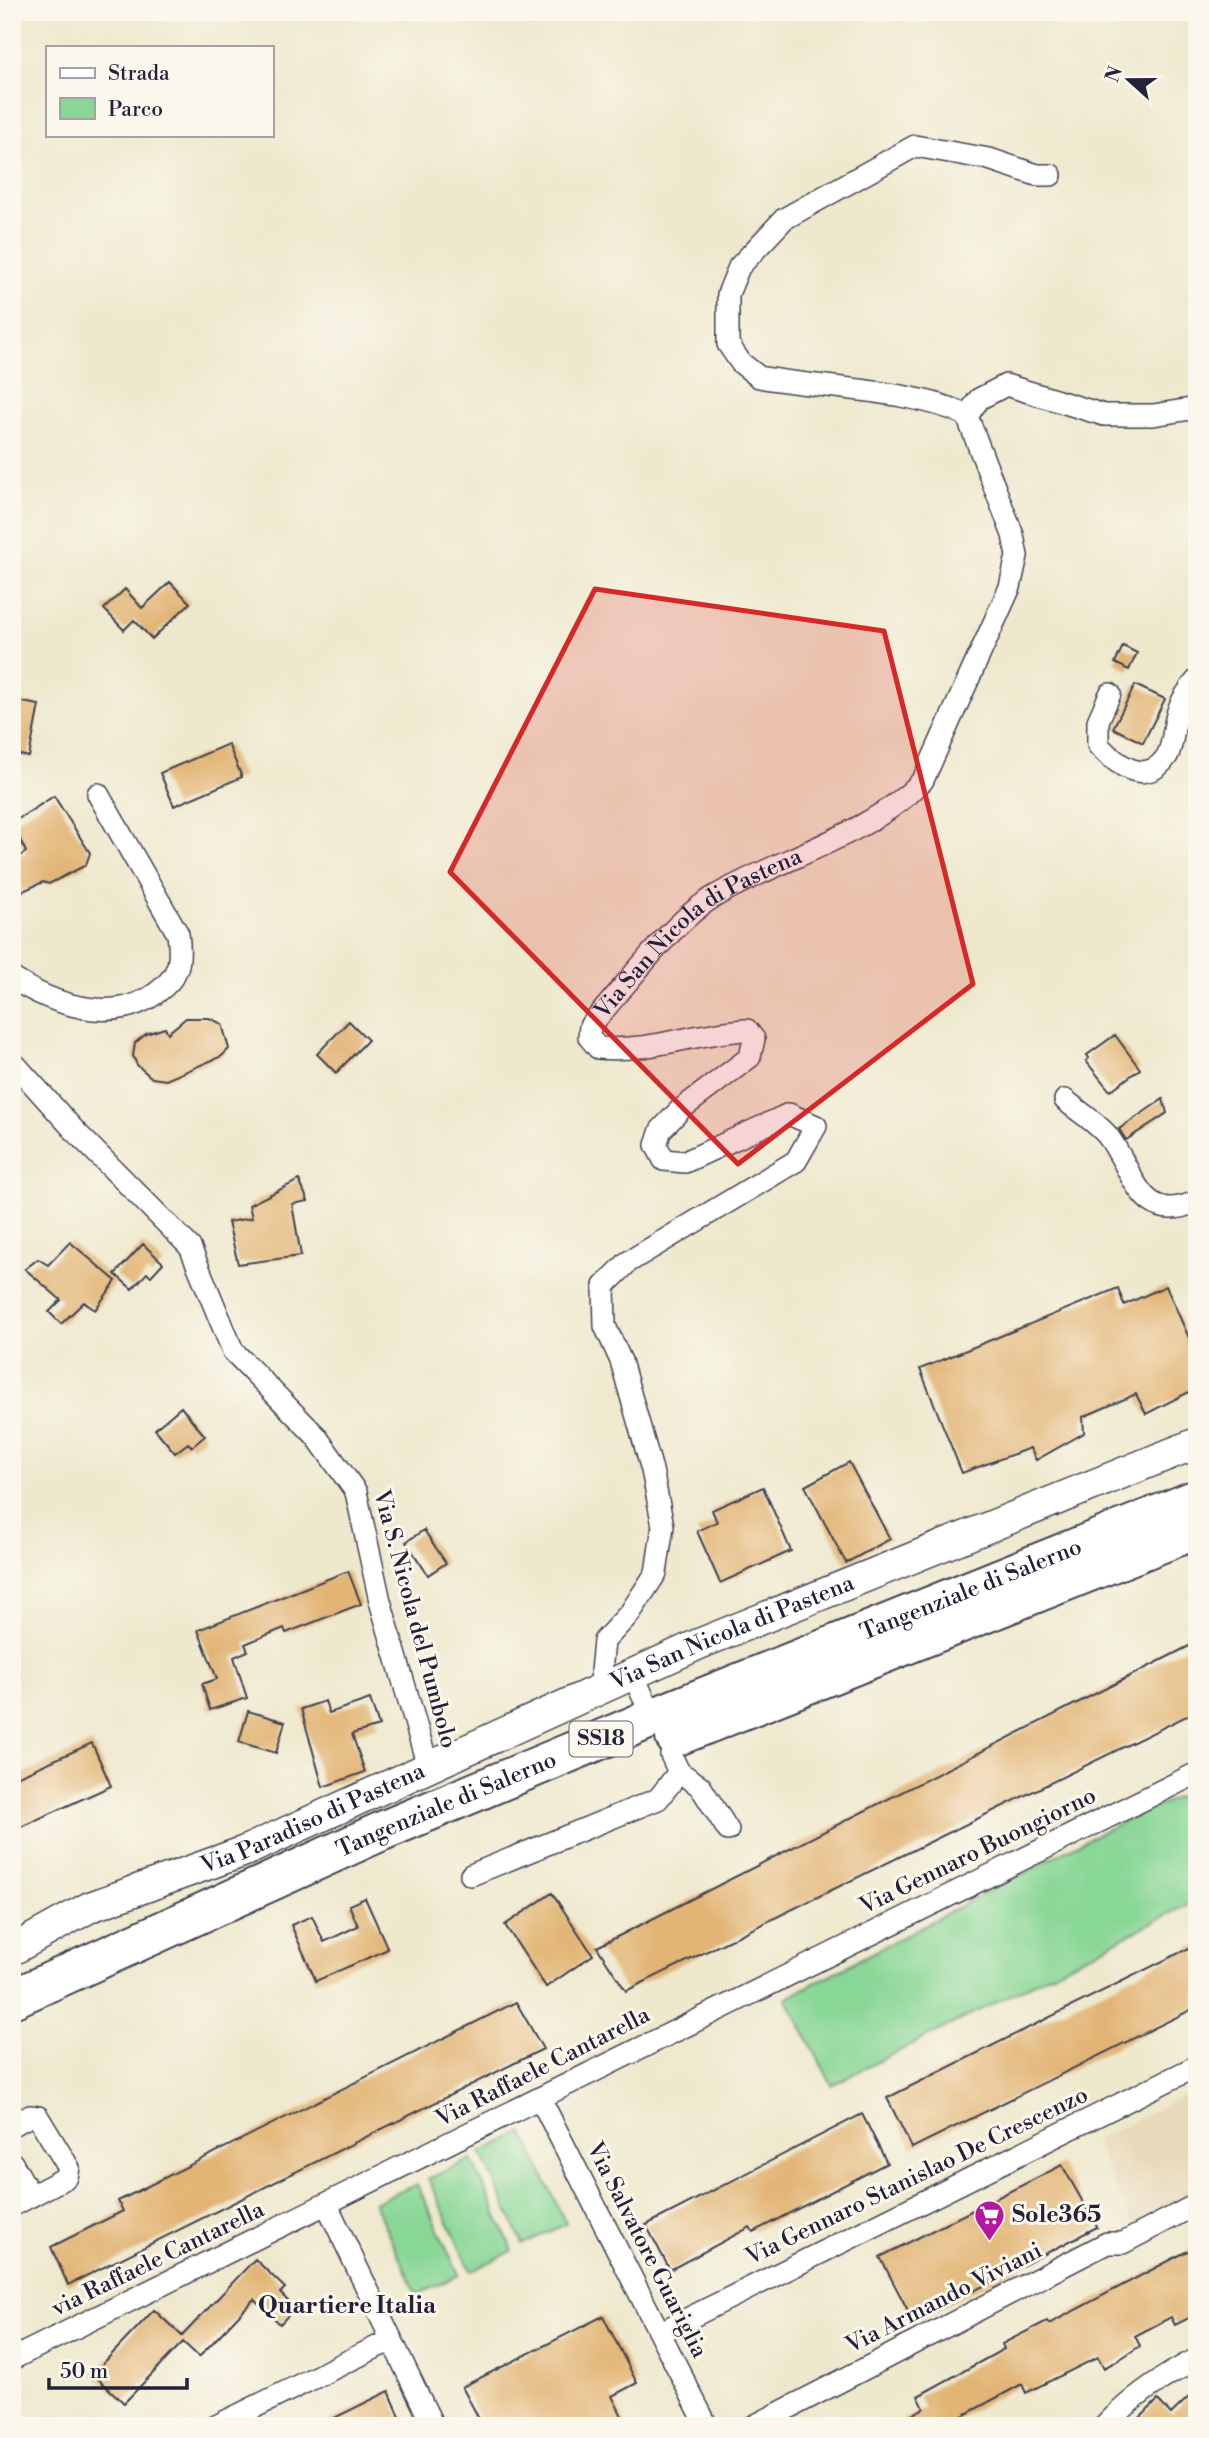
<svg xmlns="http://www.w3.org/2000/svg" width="1209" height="2438" font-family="'Libre Bodoni',serif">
  <rect width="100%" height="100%" fill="#fbf7ec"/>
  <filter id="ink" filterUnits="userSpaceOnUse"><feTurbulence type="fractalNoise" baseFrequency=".0143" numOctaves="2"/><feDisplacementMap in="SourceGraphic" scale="14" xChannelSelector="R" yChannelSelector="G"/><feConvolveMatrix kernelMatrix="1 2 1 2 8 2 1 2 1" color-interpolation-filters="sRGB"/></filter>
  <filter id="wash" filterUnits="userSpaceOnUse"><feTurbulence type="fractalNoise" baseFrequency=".00686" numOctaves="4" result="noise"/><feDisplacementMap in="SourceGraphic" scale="28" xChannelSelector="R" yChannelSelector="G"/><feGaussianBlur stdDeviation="1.57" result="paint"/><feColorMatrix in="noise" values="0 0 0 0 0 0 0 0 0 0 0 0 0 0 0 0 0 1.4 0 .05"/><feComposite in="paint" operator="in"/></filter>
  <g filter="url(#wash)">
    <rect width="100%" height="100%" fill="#eee8cd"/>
    <path fill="#e8d9ba" d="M1197,2089V2192L1134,2225L1094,2141Z"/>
    <path fill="#89d796" stroke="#567c68" stroke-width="2" d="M1197,1788V1900L832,2085L786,1998L1103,1831Z
      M523,2132L566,2224L523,2244L481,2152Z
      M471,2159L513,2251L471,2271L428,2179Z
      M417,2184L459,2275L417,2295L374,2203Z"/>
    <g id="blocks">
      <path fill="#e2b576" d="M170,582L190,603L152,639L134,620L124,630L104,609L125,589L142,608Z
        M1123,646L1137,653L1129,670L1115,663Z
        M1135,685L1165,699L1143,743L1113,728Z
        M12,700L39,705L29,757L12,753Z
        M228,744L242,777L174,806L160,773Z
        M54,796L90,853L86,865L49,884L43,882L23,891L12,877V861L26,852L12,823Z
        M186,1018H209L222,1024L229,1049L222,1056L166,1080L152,1078L137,1065L133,1056L135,1043L146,1034L165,1028L168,1033Z
        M349,1021L368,1040L336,1073L317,1054Z
        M1115,1035L1140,1069L1110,1091L1086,1061L1089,1058L1087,1055Z
        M1163,1099L1167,1113L1126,1140L1119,1129Z
        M299,1180L308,1201L292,1204L301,1256L238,1264L228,1222L252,1218L249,1205Z
        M70,1242L116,1281L95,1310L84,1302L61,1324L49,1312L61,1300L25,1269L38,1259L48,1265Z
        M143,1244L163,1263L151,1276L147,1273L132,1289L115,1274Z
        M1166,1286L1197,1356V1388L1146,1414L1136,1394L1083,1417L1084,1433L1036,1460L1030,1448L962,1473L920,1369L1118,1288L1124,1305Z
        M181,1407L205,1436L192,1447L188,1443L175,1453L155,1429Z
        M849,1462L890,1539L846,1563L805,1486Z
        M763,1487L791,1551L720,1583L697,1531L717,1522L712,1510Z
        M424,1530L446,1563L428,1575L406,1542Z
        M348,1571L361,1604L286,1633L284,1628L245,1644L248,1651L234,1657L247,1698L210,1710L202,1684L217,1679L198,1630Z
        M1197,1642V1711L626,1991L597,1947Z
        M370,1699L379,1726L352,1734L365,1772L323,1787L301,1709L325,1701L329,1713Z
        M248,1711L285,1722L276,1753L239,1742Z
        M92,1743L111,1786L12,1831V1779Z
        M552,1893L593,1955L546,1987L505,1925Z
        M365,1898L388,1949L316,1981L291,1925L312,1916L324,1942L358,1926L349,1905Z
        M1197,1944V2007L912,2148L887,2098Z
        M516,2002L543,2049L68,2285L51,2247L123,2211L118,2201Z
        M862,2114L887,2163L753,2232L750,2227L670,2270L646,2225Z
        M1062,2165L1097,2227L914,2322L880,2257Z
        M1197,2246V2314L1175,2325L1171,2317L1135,2336L1140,2346L1117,2361L1104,2368L1098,2357L1026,2393L1022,2384L944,2426H892L924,2408L918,2396L1004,2349L1002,2344L1047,2321L1049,2324Z
        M255,2259L285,2288L280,2293L295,2308L280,2324L254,2299L199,2357L183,2342L124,2403L93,2374L154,2310L182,2336Z
        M603,2316L637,2383L612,2396L627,2426H483L462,2387Z
        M1197,2389V2426H1132L1158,2400L1171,2414Z
        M389,2391L404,2426H318Z"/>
    </g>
  </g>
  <g filter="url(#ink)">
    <use href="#blocks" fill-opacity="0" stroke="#414051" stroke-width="2"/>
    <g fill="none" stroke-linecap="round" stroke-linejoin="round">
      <defs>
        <g id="street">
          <path d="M967,416L979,399L1006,385L1104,415H1153L1197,408"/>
          <path d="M1110,694L1098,721V745C1116,764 1146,788 1167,756C1173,746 1173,730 1176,719C1179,703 1187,692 1197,680"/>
          <path d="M12,978C52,1004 111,1025 155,994C179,977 182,963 178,934L98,794"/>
          <path d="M12,1061L75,1131L190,1247L233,1351L316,1436L356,1492L380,1601L429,1770"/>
          <path d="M1065,1100C1078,1111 1096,1122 1107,1135C1133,1167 1139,1229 1197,1201"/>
          <path d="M632,1673L647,1705"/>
          <path id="s1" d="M612,1681L601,1672L604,1641L630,1613L656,1573L663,1526L652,1470L621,1361L605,1326L604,1286L628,1262L796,1161L816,1126L789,1114L685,1162L664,1160L656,1145L661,1130L680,1110L750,1057L754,1039L747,1030C696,1032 648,1053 598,1048L589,1037L590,1026C624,988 671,923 712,898C777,859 872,835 923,780L1010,587L1017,556L1013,535L967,416C921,390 815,388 759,377L741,363L728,344V294L739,267L784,219L915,146L989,159L1037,175H1051"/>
          <path d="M671,1755L679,1772L700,1786L728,1830"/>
          <path d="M471,1875L658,1799L679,1772"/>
          <path d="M540,2098L707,2426"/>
          <path d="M12,2125L30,2116L38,2117L69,2168L67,2177L12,2206"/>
          <path d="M12,2163L31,2196"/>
          <path d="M327,2205L433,2426"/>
          <path d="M661,2332L1197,2066"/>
          <path d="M12,2359L1197,1773"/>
          <path d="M216,2426L391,2340"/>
          <path d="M754,2426L1107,2243H1123L1197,2204"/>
          <path d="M1105,2426C1131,2398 1163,2376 1197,2359"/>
        </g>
        <g id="secondary">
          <path id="s2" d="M12,1950L90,1907L245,1851L699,1644L1197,1443"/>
        </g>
        <g id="highway">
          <path d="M675,1737L1197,1529"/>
          <path id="s3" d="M12,1999L382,1831L674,1709L1197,1499"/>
        </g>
      </defs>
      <use href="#street" stroke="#414051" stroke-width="24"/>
      <use href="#secondary" stroke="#414051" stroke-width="33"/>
      <use href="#highway" stroke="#414051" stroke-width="42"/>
      <use href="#street" stroke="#fff" stroke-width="21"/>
      <use href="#secondary" stroke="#fff" stroke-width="30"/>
      <use href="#highway" stroke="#fff" stroke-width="38"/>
    </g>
  </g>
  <path fill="#d62828" fill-opacity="0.2" stroke="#d62828" stroke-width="5" stroke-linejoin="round" d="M595,589L884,631L973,984L738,1164L450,872Z"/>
  <defs>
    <symbol id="supermarket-pin" viewBox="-11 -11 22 30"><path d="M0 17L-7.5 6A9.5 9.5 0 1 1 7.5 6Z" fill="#b5179e" stroke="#fbf7ec"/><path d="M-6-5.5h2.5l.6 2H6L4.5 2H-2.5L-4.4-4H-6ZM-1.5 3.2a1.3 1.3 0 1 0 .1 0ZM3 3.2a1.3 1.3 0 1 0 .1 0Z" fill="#fff"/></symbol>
  </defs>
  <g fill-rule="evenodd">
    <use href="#supermarket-pin" x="972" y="2198" width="35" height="47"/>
  </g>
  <g text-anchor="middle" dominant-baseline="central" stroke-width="6" stroke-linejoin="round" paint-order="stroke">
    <rect fill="#fbf7ec" stroke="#636270" stroke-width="2" x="569.5" y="1721.5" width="63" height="35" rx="5"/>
    <g font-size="21" font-weight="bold" fill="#22223b">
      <text x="601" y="1739">SS18</text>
    </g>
    <g font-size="23" fill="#22223b" stroke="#fbf7ec">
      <text stroke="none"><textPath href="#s1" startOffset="1362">Via San Nicola di Pastena</textPath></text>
      <text stroke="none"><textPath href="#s3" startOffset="1043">Tangenziale di Salerno</textPath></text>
      <text transform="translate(415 1619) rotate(75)">Via S. Nicola del Pumbolo</text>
      <text stroke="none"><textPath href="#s2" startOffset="788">Via San Nicola di Pastena</textPath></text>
      <text stroke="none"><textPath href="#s3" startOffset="476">Tangenziale di Salerno</textPath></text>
      <text stroke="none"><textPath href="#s2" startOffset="329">Via Paradiso di Pastena</textPath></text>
      <text transform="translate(978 1851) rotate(-26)">Via Gennaro Buongiorno</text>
      <text transform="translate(543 2067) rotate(-27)">Via Raffaele Cantarella</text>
      <text transform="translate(917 2176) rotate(-26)">Via Gennaro Stanislao De Crescenzo</text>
      <text transform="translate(647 2250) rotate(63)">Via Salvatore Guariglia</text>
      <text transform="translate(158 2259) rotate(-26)">via Raffaele Cantarella</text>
      <text transform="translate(944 2298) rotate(-27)">Via Armando Viviani</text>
    </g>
    <g font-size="23" font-weight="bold" fill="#22223b" stroke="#fbf7ec" text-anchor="start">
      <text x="1012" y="2215">Sole365</text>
    </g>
    <g font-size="24" font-weight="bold" fill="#22223b" stroke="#fbf7ec">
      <text x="347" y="2306">Quartiere Italia</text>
    </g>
  </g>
  <rect width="1209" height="2438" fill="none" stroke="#fbf7ec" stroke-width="42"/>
  <rect x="46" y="46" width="228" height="91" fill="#fbf7ec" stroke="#a4a2a5" stroke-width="2"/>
  <rect x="60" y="68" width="35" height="10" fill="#ffffff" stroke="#a4a2a5" stroke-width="2"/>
  <text x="108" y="80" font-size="21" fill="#22223b">Strada</text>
  <rect x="60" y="98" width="35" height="21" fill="#89d796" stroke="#a4a2a5" stroke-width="2"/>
  <text x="108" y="116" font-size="21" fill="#22223b">Parco</text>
  <g transform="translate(1129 80) rotate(291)" stroke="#fbf7ec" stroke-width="5" paint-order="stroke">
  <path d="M0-5L12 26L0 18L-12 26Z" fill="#22223b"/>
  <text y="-10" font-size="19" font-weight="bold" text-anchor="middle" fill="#22223b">N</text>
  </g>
  <path d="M49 2378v10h138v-10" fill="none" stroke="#22223b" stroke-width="3.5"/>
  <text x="60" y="2378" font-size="21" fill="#22223b" stroke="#fbf7ec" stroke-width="5" paint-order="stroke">50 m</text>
</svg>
